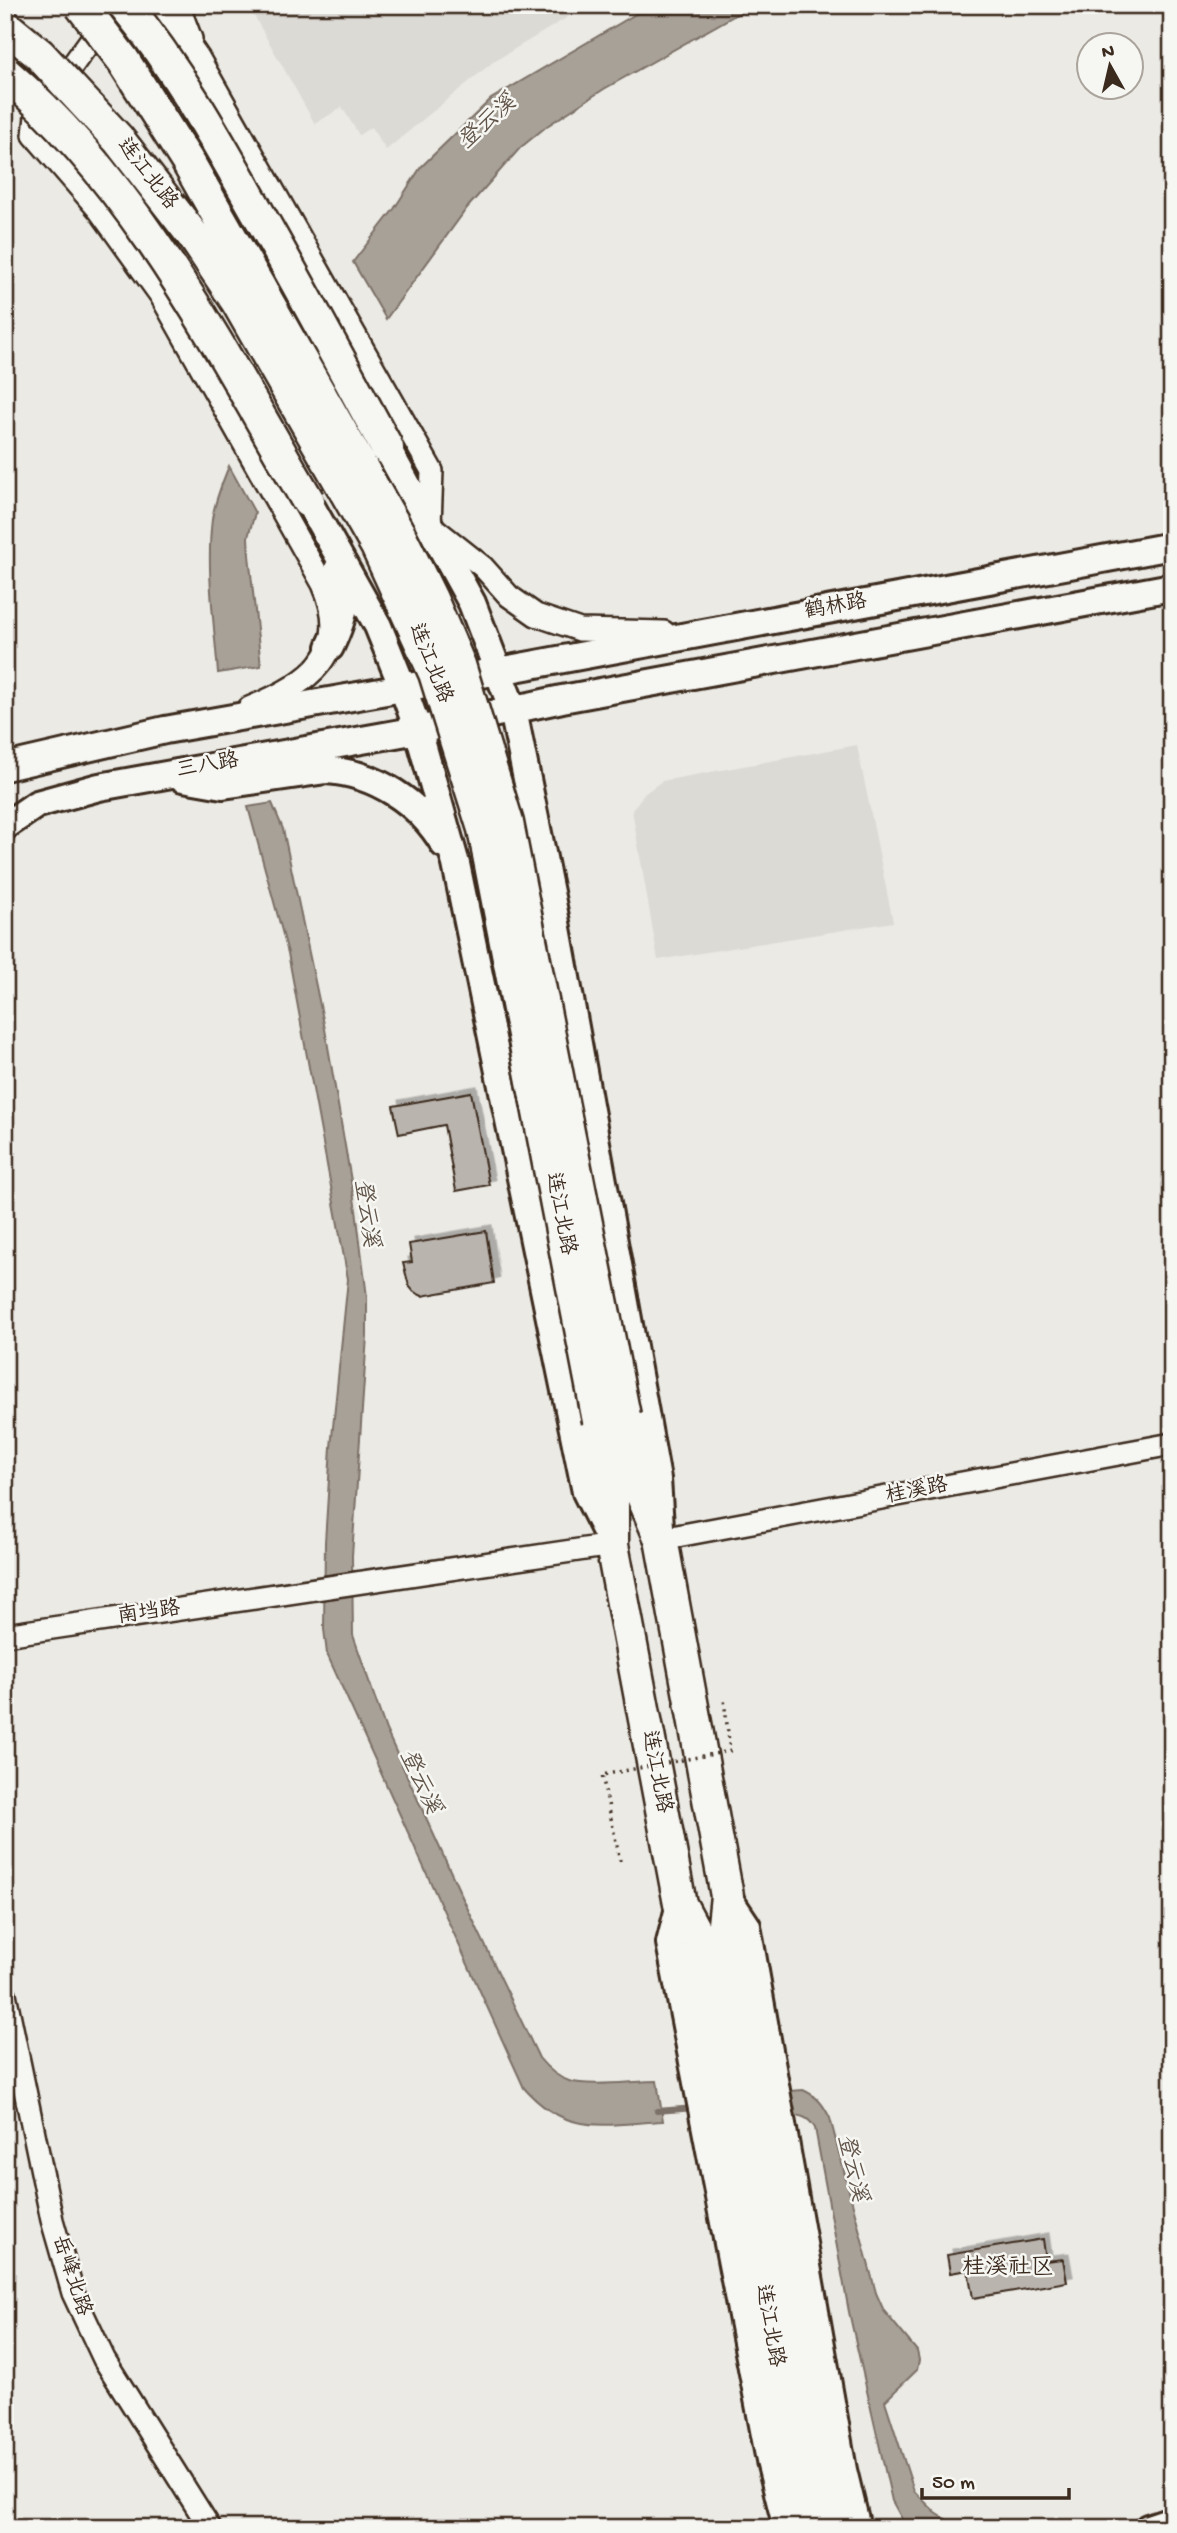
<svg xmlns="http://www.w3.org/2000/svg" width="1177" height="2533" font-family="'Gochi Hand','LXGW WenKai TC',sans-serif">
  <defs>
    <filter id="shadow"><feDropShadow dx="5.5" dy="-5.5" stdDeviation="0" flood-color="#0004"/></filter>
  </defs>
  <rect width="100%" height="100%" fill="#ebeae5"/>
  <filter id="ink" filterUnits="userSpaceOnUse"><feTurbulence type="fractalNoise" baseFrequency=".0143" numOctaves="2"/><feDisplacementMap in="SourceGraphic" scale="14" xChannelSelector="R" yChannelSelector="G"/><feConvolveMatrix kernelMatrix="1 2 1 2 8 2 1 2 1" color-interpolation-filters="sRGB"/></filter>
  <g filter="url(#ink)">
    <path fill="#dcdad4" d="M248,5H588L493,62L386,150L371,127L359,135L342,107L315,124Z
      M857,745L893,922L658,960L632,810L644,794L662,781Z"/>
    <path fill="#a8a198" stroke="#7c7167" stroke-width="2" d="M651,5H753L604,89L547,126L520,148L467,208L386,319L353,262L394,209L421,167L491,99Z
      M229,466L255,513L248,537L249,555L261,666L218,673C214,622 206,569 212,519C215,501 222,483 229,466Z
      M272,803L283,829L325,1029L356,1210L367,1297V1336L352,1556L353,1635L386,1730L464,1901L539,2058C547,2068 557,2077 569,2081C590,2087 634,2081 657,2081L663,2121C605,2124 567,2137 524,2088L327,1654L324,1629L325,1542L331,1447L348,1279L288,953L248,807Z
      M803,2090C817,2096 823,2104 830,2118L876,2293L884,2311L917,2351L919,2360L917,2370L885,2401L914,2491L936,2513L960,2528H907L892,2501L849,2312L815,2128C808,2116 800,2115 787,2115L777,2092Z"/>
    <g fill="none" stroke-linecap="round" stroke-linejoin="round">
      <path stroke="#7c7167" stroke-width="6" d="M657,2111L695,2108"/>
    </g>
    <path fill="#bab4ae" stroke="#3b2a1e" stroke-width="2" filter="url(#shadow)" d="M471,1092L489,1185L456,1191L444,1125L399,1134L393,1106Z
      M486,1231L494,1283L422,1296L414,1292L409,1286L403,1263L412,1262L409,1244Z
      M1043,2239L1046,2261L1063,2259L1067,2282L973,2298L968,2270L950,2273L947,2255Z"/>
    <g fill="none" stroke-linecap="round" stroke-linejoin="round">
      <defs>
        <path id="minor" d="M178,5L191,39
          M125,11C167,15 174,22 198,57L432,471L430,525L483,567L509,596L536,615L580,630L664,632
          M105,20L36,116L34,135L99,210L161,296L323,584C354,654 309,684 249,708
          M661,1539L1172,1444
          M5,1635L612,1545
          M5,1994L52,2220L73,2293L104,2359L210,2528"/>
        <path id="major" d="M387,448L472,603L513,710L555,917L657,1479L660,1527
          M308,501L378,626L403,688L418,730L456,864L586,1492L612,1544
          M330,647C344,617 349,602 338,569
          M5,767L165,730L499,671L1172,546
          M183,778L223,785L326,770C375,773 419,802 444,844
          M5,826L37,804L99,787L418,730L562,699L1172,587
          M727,1896L747,1926L843,2470L857,2528
          M680,1904L670,1943L770,2461L787,2528
          M1148,2528L1172,2520"/>
        <path id="highway" d="M624,1416L637,1482L661,1539L727,1896L723,1934L827,2506L833,2528
          M599,1421L612,1487V1545L680,1904L698,1938L806,2528"/>
      </defs>
      <use href="#minor" stroke="#3b2a1e" stroke-width="26"/>
      <use href="#major" stroke="#3b2a1e" stroke-width="32"/>
      <use href="#highway" stroke="#3b2a1e" stroke-width="37"/>
      <use href="#minor" stroke="#f6f6f2" stroke-width="21"/>
      <use href="#major" stroke="#f6f6f2" stroke-width="26"/>
      <use href="#highway" stroke="#f6f6f2" stroke-width="32"/>
      <defs>
        <path id="highway-bridge" d="M81,5L123,60L189,164L399,534L431,599L459,665L507,823L624,1416
          M125,5C176,67 215,136 254,206C300,286 343,367 387,448
          M5,26L39,54L118,139L195,238L237,301L377,546L435,673L484,829L599,1421
          M5,73C139,187 221,352 308,501"/>
      </defs>
      <use href="#highway-bridge" stroke="#3b2a1e" stroke-width="37" stroke-linecap="butt"/>
      <path stroke="#3b2a1e" stroke-width="3.5" stroke-dasharray="2 5" stroke-linecap="butt" d="M620,1861L602,1775L730,1751L724,1699"/>
      <use href="#highway-bridge" stroke="#f6f6f2" stroke-width="32"/>
    </g>
  </g>
  <g text-anchor="middle" dominant-baseline="central" stroke-width="5" stroke-linejoin="round" paint-order="stroke">
    <g font-size="21" fill="#3b2a1e" stroke="#f6f6f2">
      <text transform="translate(146 175) rotate(52)">连江北路</text>
      <text transform="translate(836 608) rotate(-10)">鹤林路</text>
      <text transform="translate(429 664) rotate(68)">连江北路</text>
      <text transform="translate(208 767) rotate(-10)">三八路</text>
      <text transform="translate(559 1214) rotate(79)">连江北路</text>
      <text transform="translate(917 1492) rotate(-11)">桂溪路</text>
      <text transform="translate(149 1614) rotate(-8)">南垱路</text>
      <text transform="translate(655 1772) rotate(79)">连江北路</text>
      <text transform="translate(70 2276) rotate(72)">岳峰北路</text>
      <text transform="translate(768 2326) rotate(80)">连江北路</text>
    </g>
    <g font-size="23" font-style="italic" fill="#615449" stroke="#f6f6f2">
      <text transform="translate(488 123) rotate(-42)">登云溪</text>
      <text transform="translate(365 1213) rotate(82)">登云溪</text>
      <text transform="translate(419 1782) rotate(65)">登云溪</text>
      <text transform="translate(851 2168) rotate(77)">登云溪</text>
    </g>
    <g font-size="23" fill="#3b2a1e" stroke="#f6f6f2">
      <text x="1008" y="2268">桂溪社区</text>
    </g>
  </g>
  <rect width="1177" height="2533" fill="none" stroke="#f6f6f2" stroke-width="28"/>
  <rect x="14" y="14" width="1149" height="2505" fill="none" stroke="#3b2a1e" stroke-width="2.5" filter="url(#ink)"/>
  <g transform="translate(1110 66) rotate(352)"><circle r="33" fill="#f6f6f2" stroke="#aba49d" stroke-width="2"/>
  <path d="M0-5L12 26L0 18L-12 26Z" fill="#3b2a1e"/>
  <text y="-10" font-size="19" font-weight="bold" text-anchor="middle" fill="#3b2a1e">N</text>
  </g>
  <path d="M922 2488v10h147v-10" fill="none" stroke="#3b2a1e" stroke-width="3.5"/>
  <text x="932" y="2488" font-size="21" fill="#3b2a1e" stroke="#f6f6f2" stroke-width="5" paint-order="stroke">50 m</text>
</svg>
